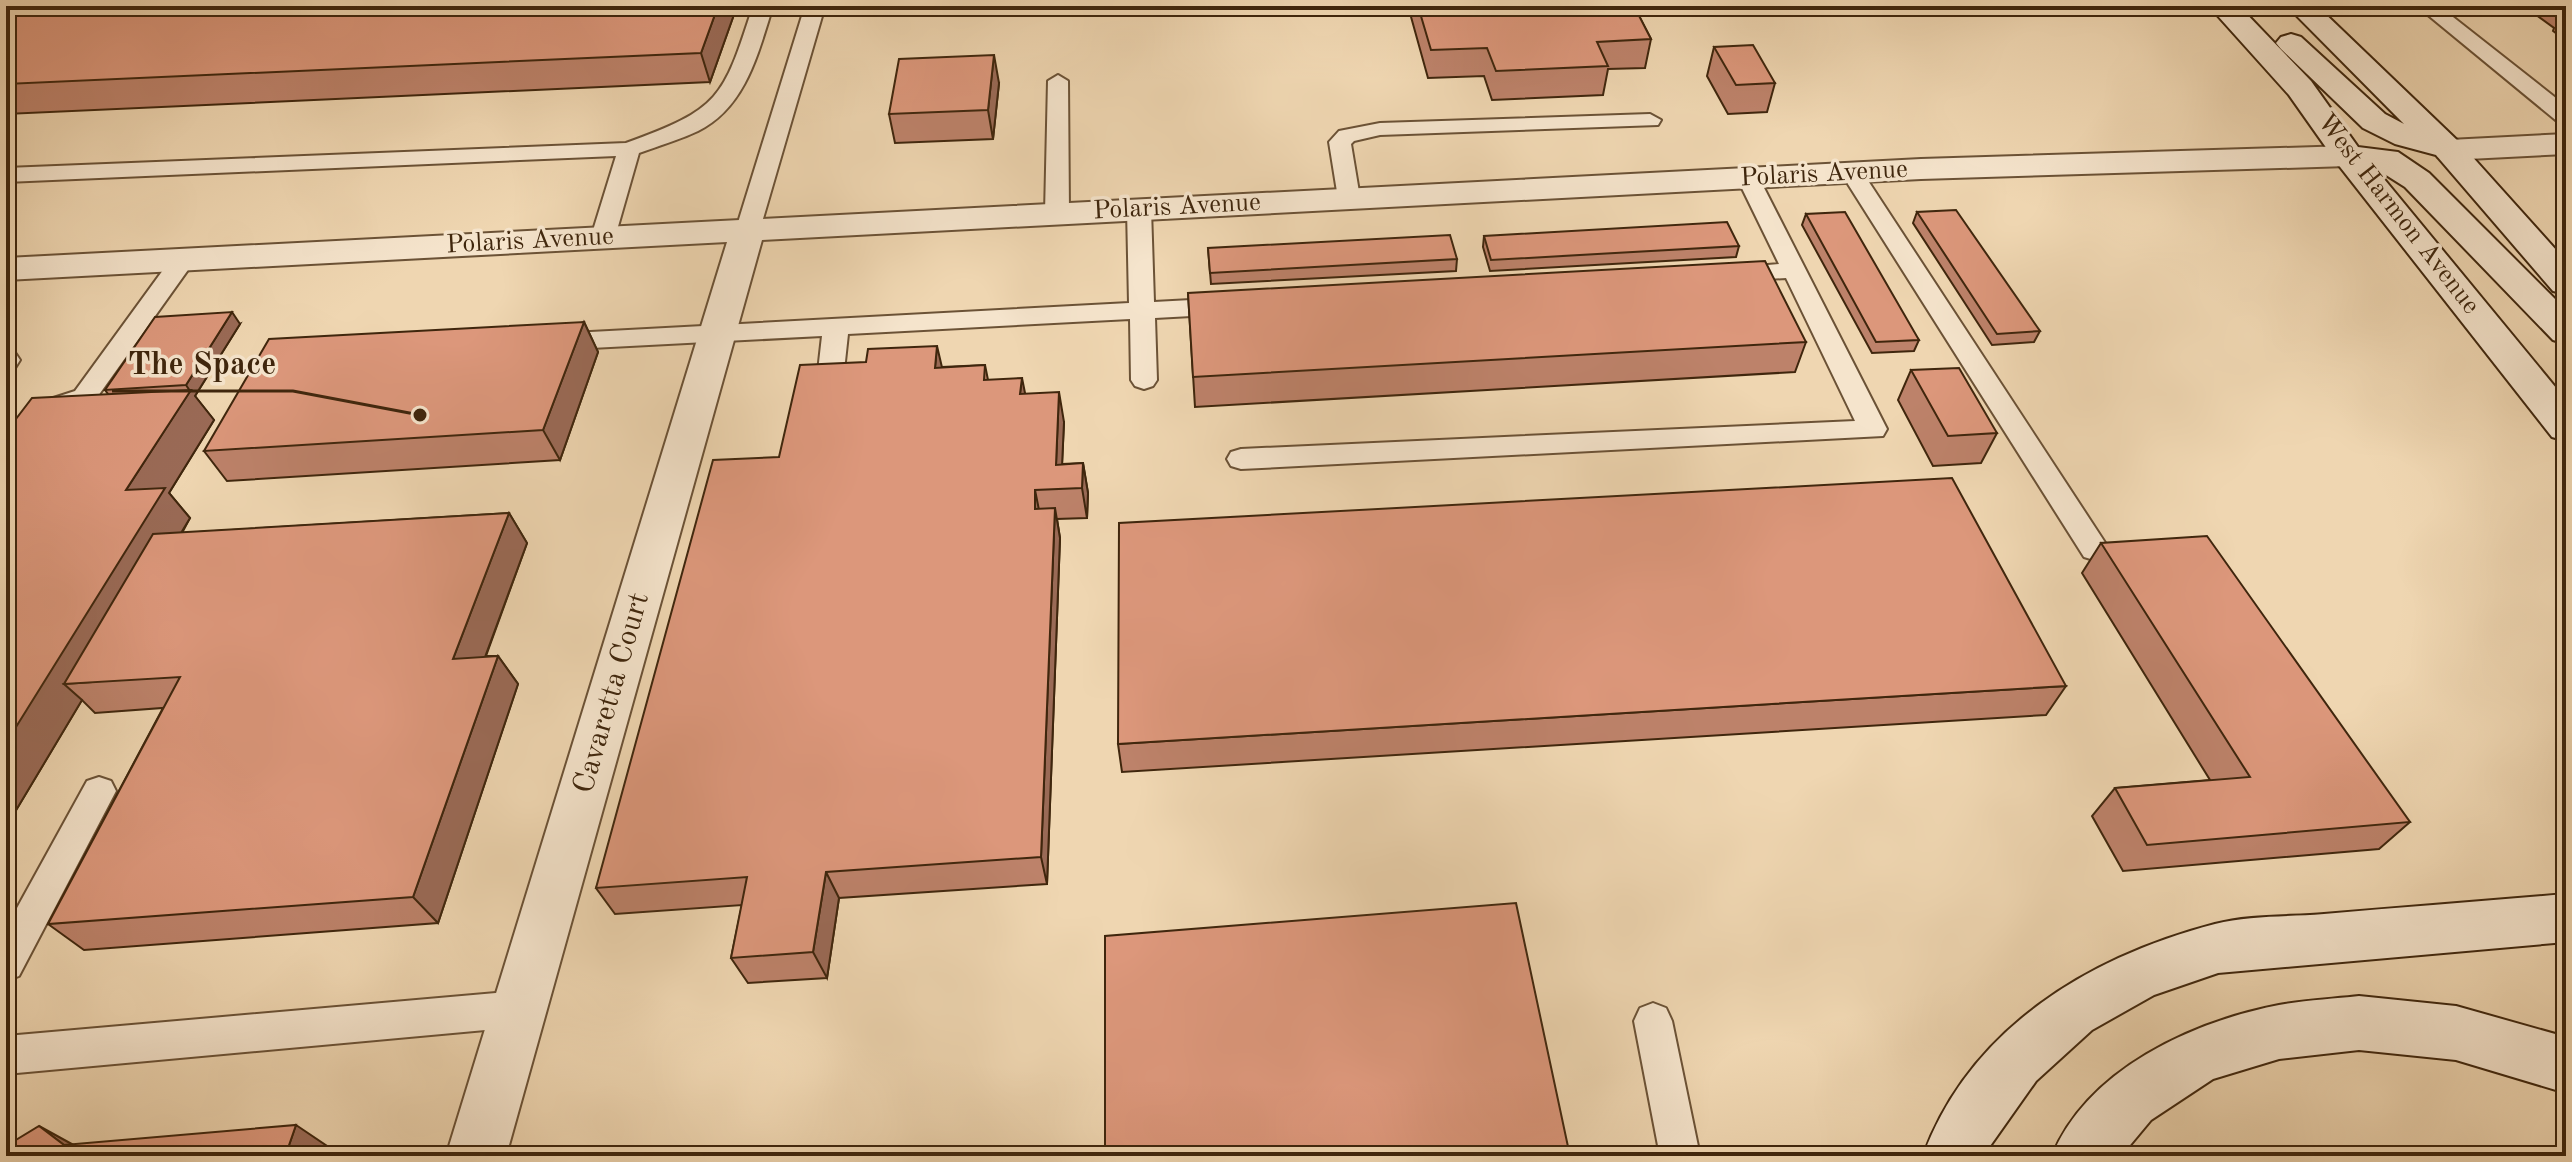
<svg xmlns="http://www.w3.org/2000/svg" width="2572" height="1162" font-family="'Old Standard TT',serif">
  <rect width="100%" height="100%" fill="#efd6b1"/>
  <filter id="stains"><feTurbulence type="fractalNoise" baseFrequency=".0025" numOctaves="4"/><feColorMatrix values="0 0 0 0 .2 0 0 0 0 .09 0 0 0 0 .02 0 0 0 .5 -.17"/></filter>
  <radialGradient id="worn" r=".72"><stop offset=".6" stop-color="#630" stop-opacity="0"/><stop offset="1" stop-color="#630" stop-opacity=".3"/></radialGradient>
  <g fill="none" stroke-linecap="round" stroke-linejoin="round">
    <defs>
      <path id="service" d="M753,6H773C758,53 746,107 698,131C679,140 658,146 639,153L615,237L611,242H595L591,237L616,156L6,182V168L626,143C720,109 723,99 753,6Z
        M805,6H825L760,229L756,234H740L736,229Z
        M2417,6H2439L2566,106V123L2558,122Z
        M1058,75L1068,81L1069,213L1065,218H1049L1045,213L1048,81Z
        M1650,114L1661,120L1658,125L1380,135L1354,141L1351,144L1360,198L1357,203H1341L1338,198L1329,142L1339,131L1380,123Z
        M1852,166L1863,173L2104,541L2109,549L2104,557L2094,560L2084,557L1841,173Z
        M1748,171L1756,173L1759,178L1887,429L1883,436L1241,469L1231,466L1227,459L1231,452L1241,449L1855,421L1786,278L1731,281L1722,279L1719,274L1722,269L1779,264L1737,178L1740,173Z
        M1139,202L1147,204L1151,209L1154,302L1228,298L1237,300L1240,306L1237,312L1228,314L1155,318L1157,380L1153,386L1144,389L1135,386L1131,380L1130,319L848,334L843,380L839,386L830,389L821,386L817,380L822,336L553,350L544,348L540,342L544,336L553,334L1129,303L1127,209L1131,204Z
        M183,253L192,255L195,260L93,403L53,416L16,469L6,472V442L35,404L75,391L174,255Z
        M6,352L16,354L20,360L15,368L6,370Z
        M99,777L111,781L116,791L19,976L6,981V928L87,781Z
        M519,991L532,996L538,1009L532,1022L519,1027L6,1074V1036Z
        M1653,1003L1666,1008L1672,1021L1700,1156H1660L1634,1021L1640,1008Z"/>
      <path id="minor" d="M2348,146L2359,149L2364,156L2359,163L2348,166L1921,179L762,240L506,1156H446L727,242L6,280V258L1921,159Z"/>
      <path id="tertiary" d="M2566,134V154L2449,160L2438,157L2433,150L2438,143L2449,140Z"/>
      <path id="secondary" d="M2209,6H2239L2311,81L2358,147L2398,152L2429,173L2566,310V344L2553,340L2405,187L2375,168L2566,400V441L2552,437L2337,163L2289,95Z
        M2287,6H2317L2460,143L2566,261V294L2553,291L2436,155L2395,144L2363,128L2281,49L2276,43L2281,37L2291,34L2301,37L2385,114L2404,124Z
        M2566,894V942L2218,973L2154,995L2092,1030L2036,1081L1983,1156H1923C1970,1028 2089,957 2215,924C2249,915 2289,917 2324,914C2405,907 2485,901 2566,894Z
        M2359,996L2456,1006L2566,1037V1093L2456,1060L2359,1050L2279,1059L2213,1079L2151,1120L2121,1156H2052C2088,1069 2192,1022 2279,1005C2305,1000 2333,999 2359,996Z"/>
    </defs>
    <use href="#service" stroke="#6b5236" stroke-width="4"/>
    <use href="#minor" stroke="#6b5236" stroke-width="4"/>
    <use href="#tertiary" stroke="#6b5236" stroke-width="4"/>
    <use href="#secondary" stroke="#3f260d" stroke-width="4"/>
    <use href="#service" fill="#f5e4cc" fill-rule="evenodd"/>
    <use href="#minor" fill="#f5e4cc" fill-rule="evenodd"/>
    <use href="#tertiary" fill="#f5e4cc" fill-rule="evenodd"/>
    <use href="#secondary" fill="#f5e4cc" fill-rule="evenodd"/>
  </g>
  <path fill="#bd826a" stroke="#3f260d" stroke-width="2" d="M6,6H737L710,82L6,114Z
    M1408,6H1634L1651,39L1645,68L1608,69L1603,95L1492,100L1484,76L1428,78Z
    M2524,6H2566V41L2553,31L2554,28Z
    M1714,47L1775,83L1767,112L1728,114L1707,76Z
    M999,83L993,139L895,143L889,114Z
    M1917,212L2040,331L2034,342L1992,345L1913,223Z
    M1806,214L1919,340L1914,351L1872,353L1802,225Z
    M1484,236L1739,246L1736,257L1490,271L1483,247Z
    M1208,248L1457,259L1456,271L1211,284Z
    M1188,293L1806,342L1795,372L1195,407Z
    M584,322L598,352L560,460L227,481L204,451Z
    M240,324L195,396L214,420L169,493L190,518L182,533L509,513L527,543L486,656H498L518,684L438,923L84,950L48,924L163,708L95,713L82,700L6,827L108,394L105,390Z
    M985,365L988,380L1025,394L1064,422L1062,464L1083,463L1088,493L1087,518L1057,519L1060,538L1047,884L839,898L827,978L748,983L731,958L742,905L615,914L596,888L779,457L942,367Z
    M1911,370L1997,433L1981,463L1933,466L1898,400Z
    M2101,543L2410,822L2379,849L2123,871L2092,816L2115,788L2210,780L2082,573Z
    M2066,686L2046,715L1122,772L1118,744Z
    M73,1145L327,1146L324,1156H6Z"/>
  <path fill="#9a6a56" stroke="#3f260d" stroke-width="2" d="M718,6H737L710,82L701,53Z
    M994,55L999,83L993,139L988,110Z
    M232,312L240,324L195,396L214,420L169,493L190,518L92,682L64,684L82,700L6,827V743L126,490L190,391L186,385Z
    M584,322L598,352L560,460L543,430Z
    M937,346L944,376L935,368Z
    M1022,378L1028,408L1020,394Z
    M1059,392L1064,422L1061,489L1056,465Z
    M1083,463L1088,493L1087,518L1082,488Z
    M1035,490L1041,520L1035,509Z
    M1055,508L1060,538L1047,884L1041,857Z
    M509,513L527,543L474,687L453,659Z
    M498,656L518,684L438,923L413,897Z
    M826,872L839,898L827,978L813,952Z
    M296,1125L327,1146L324,1156H295L287,1151Z
    M39,1126L79,1148L64,1145Z"/>
  <path fill="#dc977b" stroke="#3f260d" stroke-width="2" d="M6,6H718L701,53L6,84Z
    M1418,6H1634L1651,39L1597,42L1608,66L1496,71L1487,48L1431,50Z
    M1753,45L1775,83L1736,85L1714,47Z
    M994,55L988,110L889,114L899,59Z
    M1956,210L2040,331L1997,334L1917,212Z
    M1845,212L1919,340L1876,342L1806,214Z
    M1727,222L1739,246L1491,260L1484,236Z
    M1450,235L1457,259L1210,273L1208,248Z
    M1765,261L1806,342L1193,377L1188,293Z
    M232,312L186,385L105,390L155,317Z
    M584,322L543,430L204,451L269,339Z
    M937,346L935,368L985,365L984,380L1022,378L1020,394L1059,392L1056,465L1083,463L1082,488L1035,490V509L1055,508L1041,857L826,872L813,952L731,958L747,877L596,888L713,460L779,457L800,365L866,362L868,349Z
    M1959,368L1997,433L1948,436L1911,370Z
    M191,390L126,490L165,488L6,743V432L32,398Z
    M1952,478L2066,686L1118,744L1119,523Z
    M509,513L453,659L498,656L413,897L48,924L180,677L64,684L153,534Z
    M2207,536L2410,822L2147,845L2115,788L2250,777L2101,543Z
    M1516,903L1570,1156H1105V936Z
    M296,1125L287,1151L249,1155L248,1156H6V1146L39,1126L64,1145Z"/>
  <g text-anchor="middle" dominant-baseline="central" stroke-width="7" stroke-linejoin="round" paint-order="stroke">
    <g font-size="26" fill="#3f260d" stroke="#f5e4cc">
      <text transform="translate(1824 174) rotate(-3)">Polaris Avenue</text>
      <text transform="translate(1177 207) rotate(-3)">Polaris Avenue</text>
      <text transform="translate(2398 214) rotate(52)">West Harmon Avenue</text>
      <text transform="translate(530 241) rotate(-3)">Polaris Avenue</text>
    </g>
    <g font-size="30" fill="#3f260d" stroke="#f5e4cc">
      <text transform="translate(612 693) rotate(-74)">Cavaretta Court</text>
    </g>
  </g>
  <path fill="none" stroke="#3f260d" stroke-width="3" d="M420 415L293 391H112"/>
  <circle fill="#3f260d" stroke="#f5e4cc" stroke-width="3" cx="420" cy="415" r="8"/>
  <g font-size="32" text-anchor="middle" font-weight="bold" fill="#3f260d" stroke="#f5e4cc" stroke-width="7" stroke-linejoin="round" paint-order="stroke">
    <text x="202" y="374">The Space</text>
  </g>
  <rect width="2572" height="1162" fill="none" stroke="#efd6b1" stroke-width="32"/>
  <rect x="8" y="8" width="2556" height="1146" fill="none" stroke="#3f260d" stroke-width="4"/>
  <rect x="16" y="16" width="2540" height="1130" fill="none" stroke="#3f260d" stroke-width="2"/>
  <rect width="100%" height="100%" filter="url(#stains)"/>
  <rect width="100%" height="100%" fill="url(#worn)"/>
</svg>
